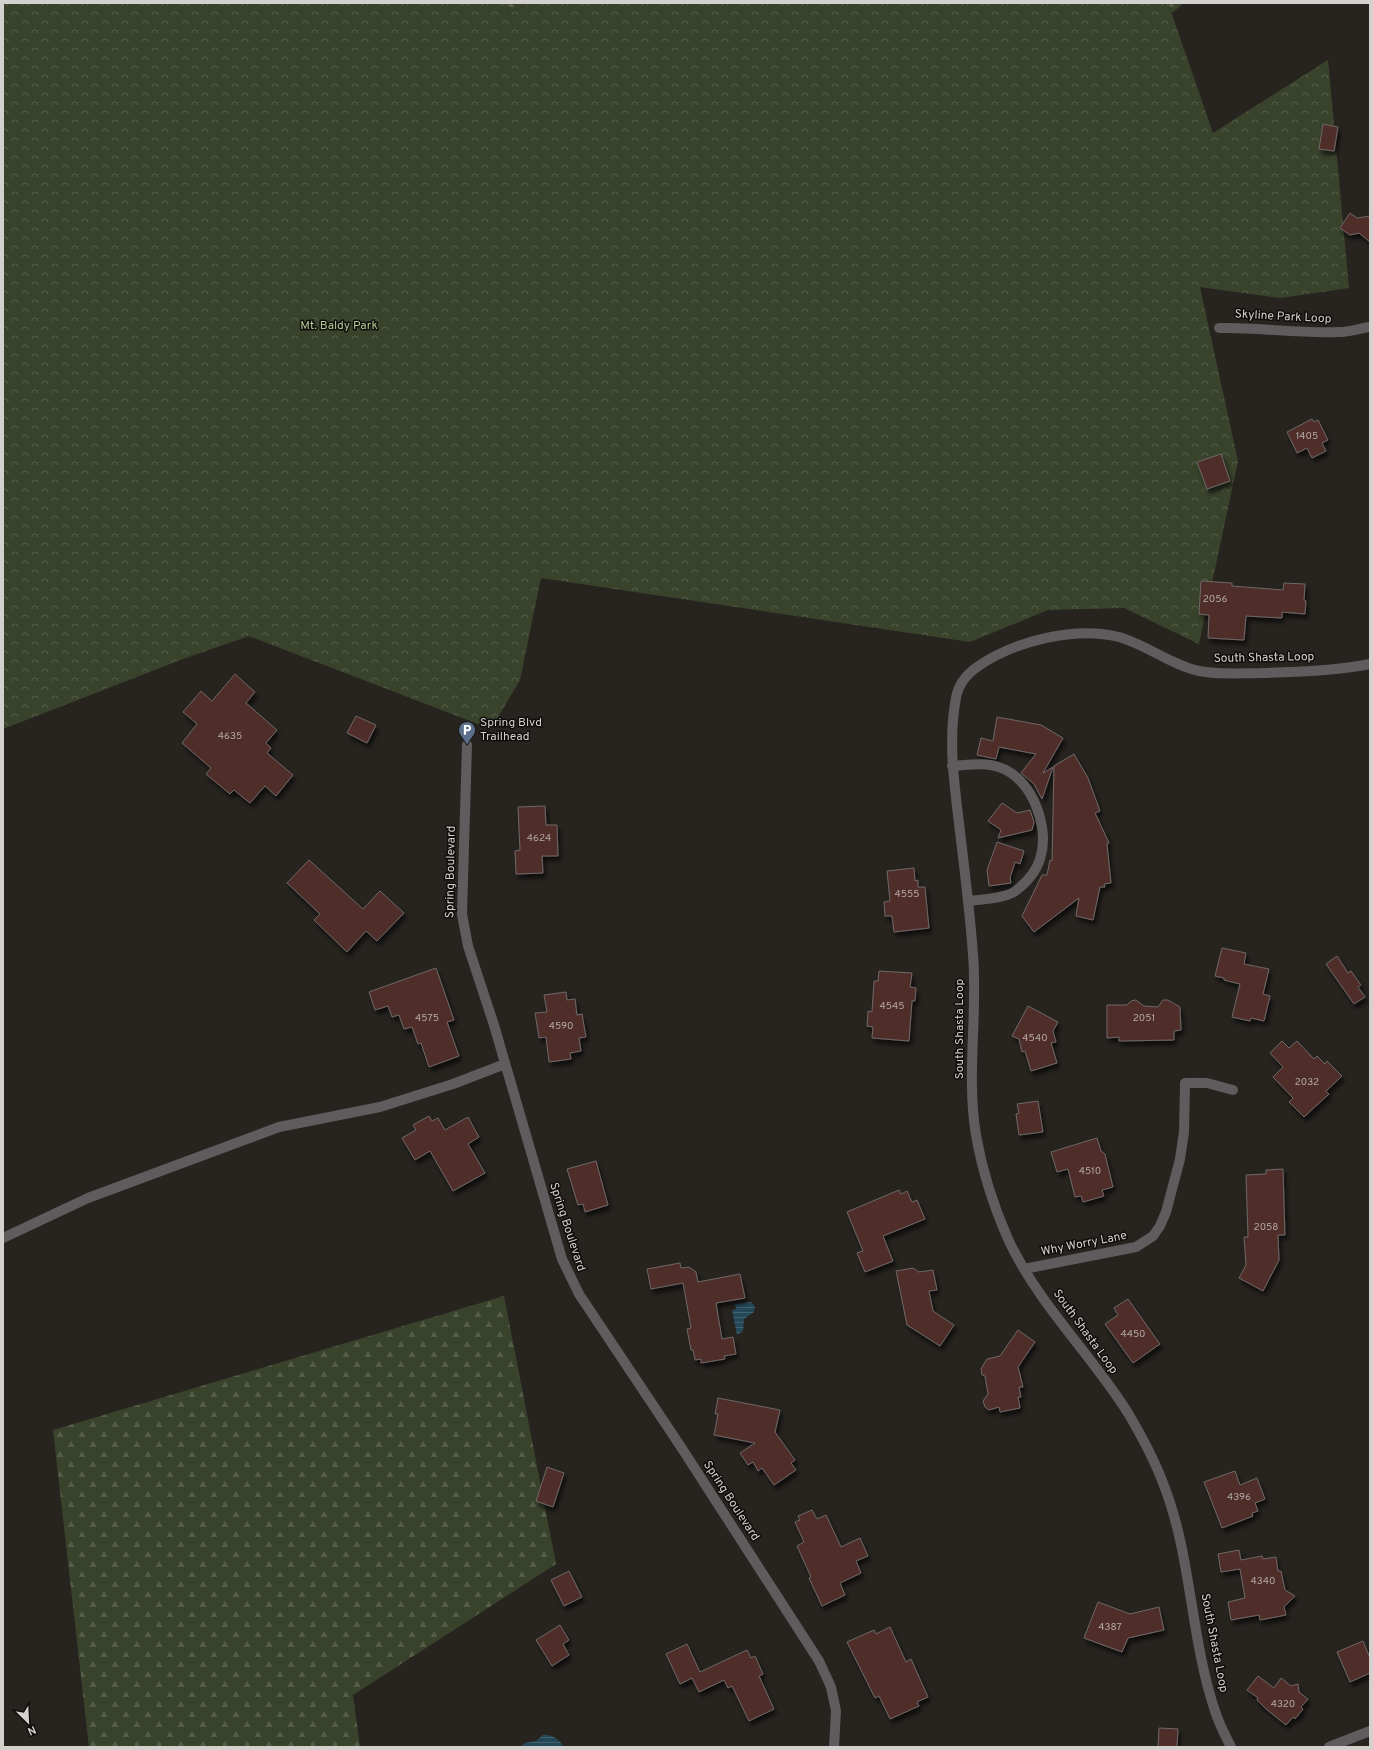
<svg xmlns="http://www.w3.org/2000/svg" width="1373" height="1750" font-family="Overpass,sans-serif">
  <defs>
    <pattern id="forest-firs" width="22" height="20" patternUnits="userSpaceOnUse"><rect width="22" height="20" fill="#39432c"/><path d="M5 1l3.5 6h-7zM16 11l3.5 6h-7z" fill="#555d49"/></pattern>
    <pattern id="park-crowns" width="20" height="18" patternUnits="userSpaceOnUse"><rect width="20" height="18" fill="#39432c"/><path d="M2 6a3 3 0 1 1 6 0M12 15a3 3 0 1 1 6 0" fill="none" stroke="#555d49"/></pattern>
    <pattern id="water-rules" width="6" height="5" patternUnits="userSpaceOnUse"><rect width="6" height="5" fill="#254858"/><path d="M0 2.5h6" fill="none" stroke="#44616f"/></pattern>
    <filter id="shadow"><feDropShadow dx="2.5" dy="4.5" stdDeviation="2" flood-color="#0009"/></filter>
  </defs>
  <rect width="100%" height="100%" fill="#272420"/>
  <path fill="url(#forest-firs)" d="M509,3H531L508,13Z
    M1168,3H1184L1172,13Z
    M504,1296L556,1564L353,1695L360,1747H89L53,1430Z"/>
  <path fill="url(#park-crowns)" d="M3,3H509L508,13L531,3H1168L1213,133L1328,60L1349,288L1280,298L1200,287L1238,461L1199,644L1124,608L1048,610L970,642L541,578L520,680L491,729L249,636L183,659L3,729Z"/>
  <path fill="url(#water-rules)" d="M751,1302L755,1307L754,1312L744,1319L743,1331L737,1335L732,1310L736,1309L735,1304Z
    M543,1735C550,1734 557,1738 562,1744V1747H520L525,1743L536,1741Z"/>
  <path fill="#4f2f2c" stroke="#6e6767" filter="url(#shadow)" d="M1323,124L1338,127L1334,151L1319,149Z
    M1350,213L1357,218L1370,216V242L1359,233L1350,235L1340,228Z
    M1312,419L1314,422L1318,420L1328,440L1322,443L1326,451L1312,458L1307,448L1297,453L1287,432Z
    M1221,454L1230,481L1207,489L1197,462Z
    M1201,581L1232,583V586L1283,590L1284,583L1305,584L1304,600L1306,601L1305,614L1282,612V618L1246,616L1244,640L1208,638L1209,615L1199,614Z
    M235,674L255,692L246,703L277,730L266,743L271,748L267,753L293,775L276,796L265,786L250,803L234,790L230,794L206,774L211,768L182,743L197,724L183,712L201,691L212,701Z
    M356,716L376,725L367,743L347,733Z
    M997,717L1041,725L1063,738L1043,773L1053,767L1042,799L1034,784L1021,773L1036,754L999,747L996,759L977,755L981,738L993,741Z
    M1074,754L1088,778L1100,811L1095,813L1109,843L1107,844L1111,883L1104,884L1105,887H1100L1093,920L1076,916L1079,898L1034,932L1022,916L1042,875H1047L1050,860L1052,861L1054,766Z
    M1002,803L1017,813L1030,810L1034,822L1032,830L998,838L1001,830L988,821Z
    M545,806L546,825H557L558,856H542L543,873L516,874L515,851L520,850L518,807Z
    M997,842L1024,851L1020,864L1015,862L1010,878L1011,883L989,886L987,870Z
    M309,860L363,909L380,891L404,913L377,941L366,931L347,952L314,920L320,914L287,883Z
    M914,868L915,881L918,880V887H925L929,928L894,932L892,916H885L884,902L890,901L887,871Z
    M1222,948L1246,953L1244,964L1269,969L1263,994L1270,996L1264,1021L1251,1018L1250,1021L1232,1017L1240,984L1224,980V978L1215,976Z
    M1337,956L1348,973L1351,971L1361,985L1358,987L1365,997L1354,1004L1326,964Z
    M436,968L454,1020L447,1022L459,1056L429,1067L421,1043L418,1044L412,1027L404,1029L399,1015L392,1017L388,1006L375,1010L369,992Z
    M879,971L912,973L910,987L916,988L915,1001H912L909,1041L872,1038L873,1027L867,1026L868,1011L872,1012L874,981H878Z
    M566,992L567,1000L575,999L577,1015L582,1014L586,1037L579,1038L581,1051L570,1053L571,1059L549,1062L546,1037L539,1038L535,1013L547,1012L544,995Z
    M1136,1000L1144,1006L1158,1007L1163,1000H1168L1180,1007L1181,1030L1174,1031V1040L1119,1041V1037L1107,1038V1005H1127L1131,1001Z
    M1028,1006L1058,1022L1053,1031L1056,1042L1051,1043L1057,1063L1031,1071L1025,1051L1022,1052L1019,1039L1012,1036Z
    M1282,1041L1289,1048L1297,1041L1314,1059L1317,1056L1325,1064L1327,1061L1342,1076L1326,1091L1329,1094L1304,1117L1289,1102L1293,1098L1273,1077L1283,1067L1270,1053Z
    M1038,1101L1043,1132L1019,1135L1016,1114L1019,1113L1017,1104Z
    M429,1116L432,1121L438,1118L445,1130L468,1117L479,1137L468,1144L485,1173L453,1191L430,1151L415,1160L402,1138L416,1130L413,1125Z
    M1097,1138L1101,1151L1105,1154L1113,1187L1102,1190L1104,1196L1083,1202L1081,1196L1075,1197L1068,1169L1057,1172L1051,1152Z
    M596,1161L608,1205L585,1212L583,1204L578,1205L567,1169Z
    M1283,1169L1285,1235H1278L1279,1260L1263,1291L1239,1278L1246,1265L1244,1237H1248L1246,1175L1266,1174V1170Z
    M899,1190L901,1194L907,1191L912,1202L917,1200L925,1219L883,1236L893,1261L865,1272L857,1253L863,1251L847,1212Z
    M680,1263L681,1268L689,1267L696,1272L698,1282L740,1274L745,1298L716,1303L722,1339L733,1337L736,1354L724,1356L725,1359L701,1363V1359L695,1360L693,1350H691L687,1329L691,1328L683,1283L651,1289L647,1269Z
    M913,1268L919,1272L933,1270L937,1290L929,1291L933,1311L954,1325L940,1346L907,1325L896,1271Z
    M1128,1299L1160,1344L1133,1363L1105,1324L1118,1315L1114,1308Z
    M1018,1330L1035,1342L1018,1367L1023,1387H1019L1021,1397H1018L1020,1408L1000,1412L999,1407L989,1410L985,1407L983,1401L988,1394L985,1376L982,1375L981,1369L987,1359L1000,1356Z
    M718,1398L780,1410L775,1432L795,1460L791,1463L796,1470L774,1485L762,1468L758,1471L753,1462L748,1465L740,1453L755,1443L714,1435L718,1414H715Z
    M547,1467L564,1473L553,1507L536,1501Z
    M1235,1471L1240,1485L1257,1478L1265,1499L1255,1503L1258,1511L1252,1513L1253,1516L1222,1528L1204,1482Z
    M812,1510L817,1519L826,1515L841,1547L860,1538L868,1556L856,1561L861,1573L840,1583L845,1595L822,1606L809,1578L811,1577L797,1546L804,1542L795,1522L800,1520L798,1516Z
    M1239,1550L1241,1560L1262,1556L1263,1559L1276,1557L1278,1571H1281L1285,1590L1295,1596L1284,1607L1286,1615L1260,1620L1259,1615L1231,1620L1228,1602L1245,1598L1240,1569L1221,1572L1218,1554Z
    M569,1571L582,1597L564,1606L551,1580Z
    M1098,1602L1130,1614L1159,1607L1164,1630L1128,1638L1122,1652L1084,1638Z
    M560,1625L569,1640L563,1644L569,1655L552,1666L536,1640Z
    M890,1627L906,1662L911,1659L928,1697L917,1702L919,1706L890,1719L879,1696L875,1698L847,1642L874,1630L876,1634Z
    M1363,1641L1370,1658V1673L1350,1682L1337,1652Z
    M687,1644L700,1672L747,1650L751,1658L755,1656L763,1674L759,1676L774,1709L749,1721L732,1686L728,1688L724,1680L699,1692L692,1678L680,1684L666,1654Z
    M1258,1676L1274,1688L1281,1678L1291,1686L1298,1684L1299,1692L1308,1699L1301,1707L1303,1709L1295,1719L1293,1717L1286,1725L1266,1709L1257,1700L1258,1698L1247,1690Z
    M1159,1728L1178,1729L1177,1747H1158Z"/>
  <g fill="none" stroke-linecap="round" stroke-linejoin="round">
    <path stroke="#5f5c5d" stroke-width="10" d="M1219,328C1259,327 1299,334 1339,332C1350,332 1360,328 1370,327
      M467,745L462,914L468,946L494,1025L562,1259L579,1294L681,1447L819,1661L831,1687L836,1711L834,1747
      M952,766C971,764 994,761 1011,773C1036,790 1049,831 1040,859C1036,872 1025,884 1014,892C1002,899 982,899 969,901
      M3,1238L88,1198L279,1127L380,1107L453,1084L505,1064
      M1024,1269L1136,1247L1153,1236L1160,1226L1166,1212L1180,1159L1184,1132L1185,1083H1207L1233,1090
      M1231,1747C1225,1735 1219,1724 1215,1711C1190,1637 1192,1556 1163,1483C1154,1459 1141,1435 1128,1413C1091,1354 1038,1304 1008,1239C994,1207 982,1170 976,1135C966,1075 978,1014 973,955C970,911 964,867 959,823C954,782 948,739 956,698C958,685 966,675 977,667C1014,641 1075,626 1119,637C1147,645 1171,665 1199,671C1219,675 1240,673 1261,673C1297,672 1334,671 1370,664
      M1329,1747L1370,1731"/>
  </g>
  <defs>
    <symbol id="parking-pin" viewBox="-11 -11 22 30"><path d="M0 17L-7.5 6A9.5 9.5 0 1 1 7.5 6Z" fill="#5c6f8a" stroke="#0f0d0c"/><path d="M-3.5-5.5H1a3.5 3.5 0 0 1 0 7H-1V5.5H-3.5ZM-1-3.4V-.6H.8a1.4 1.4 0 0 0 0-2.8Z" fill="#fff"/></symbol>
  </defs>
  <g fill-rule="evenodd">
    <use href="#parking-pin" x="457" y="720" width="20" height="27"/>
  </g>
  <g text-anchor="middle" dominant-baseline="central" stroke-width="3" stroke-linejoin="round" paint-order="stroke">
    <g font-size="10" fill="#b2a8a6">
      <text x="1307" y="436">1405</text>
      <text x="1215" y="599">2056</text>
      <text x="230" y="736">4635</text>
      <text x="539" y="838">4624</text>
      <text x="907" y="894">4555</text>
      <text x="892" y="1006">4545</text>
      <text x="427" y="1018">4575</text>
      <text x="1144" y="1018">2051</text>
      <text x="561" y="1026">4590</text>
      <text x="1035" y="1038">4540</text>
      <text x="1307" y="1082">2032</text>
      <text x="1090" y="1171">4510</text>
      <text x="1266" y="1227">2058</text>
      <text x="1133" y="1334">4450</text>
      <text x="1239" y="1497">4396</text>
      <text x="1263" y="1581">4340</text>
      <text x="1110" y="1627">4387</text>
      <text x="1283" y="1704">4320</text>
    </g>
    <g font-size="12" fill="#d3d1ce" stroke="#0f0d0c">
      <text transform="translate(1283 317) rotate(3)">Skyline Park Loop</text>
      <text transform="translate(1264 658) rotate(-1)">South Shasta Loop</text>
      <text transform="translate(451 872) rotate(-89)">Spring Boulevard</text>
      <text transform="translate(960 1029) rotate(-90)">South Shasta Loop</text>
      <text transform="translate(567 1227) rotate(72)">Spring Boulevard</text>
      <text transform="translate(1084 1244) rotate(-11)">Why Worry Lane</text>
      <text transform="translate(1085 1332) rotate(54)">South Shasta Loop</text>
      <text transform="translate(731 1501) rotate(57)">Spring Boulevard</text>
      <text transform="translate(1214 1643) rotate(79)">South Shasta Loop</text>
    </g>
    <g font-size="12" fill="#b1c992" stroke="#0f0d0c">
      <text x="339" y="326">Mt. Baldy Park</text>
    </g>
    <g font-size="12" fill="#d3d1ce" stroke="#0f0d0c" text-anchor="start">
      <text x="480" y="723">Spring Blvd<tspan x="480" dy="14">Trailhead</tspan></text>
    </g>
  </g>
  <rect width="1373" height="1750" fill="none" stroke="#d3d1ce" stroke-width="8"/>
  <g transform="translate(28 1722) rotate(156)" stroke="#0f0d0c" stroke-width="3" paint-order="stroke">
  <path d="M0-3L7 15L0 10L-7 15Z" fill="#d3d1ce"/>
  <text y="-6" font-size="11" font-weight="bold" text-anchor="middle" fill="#d3d1ce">N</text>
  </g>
</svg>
